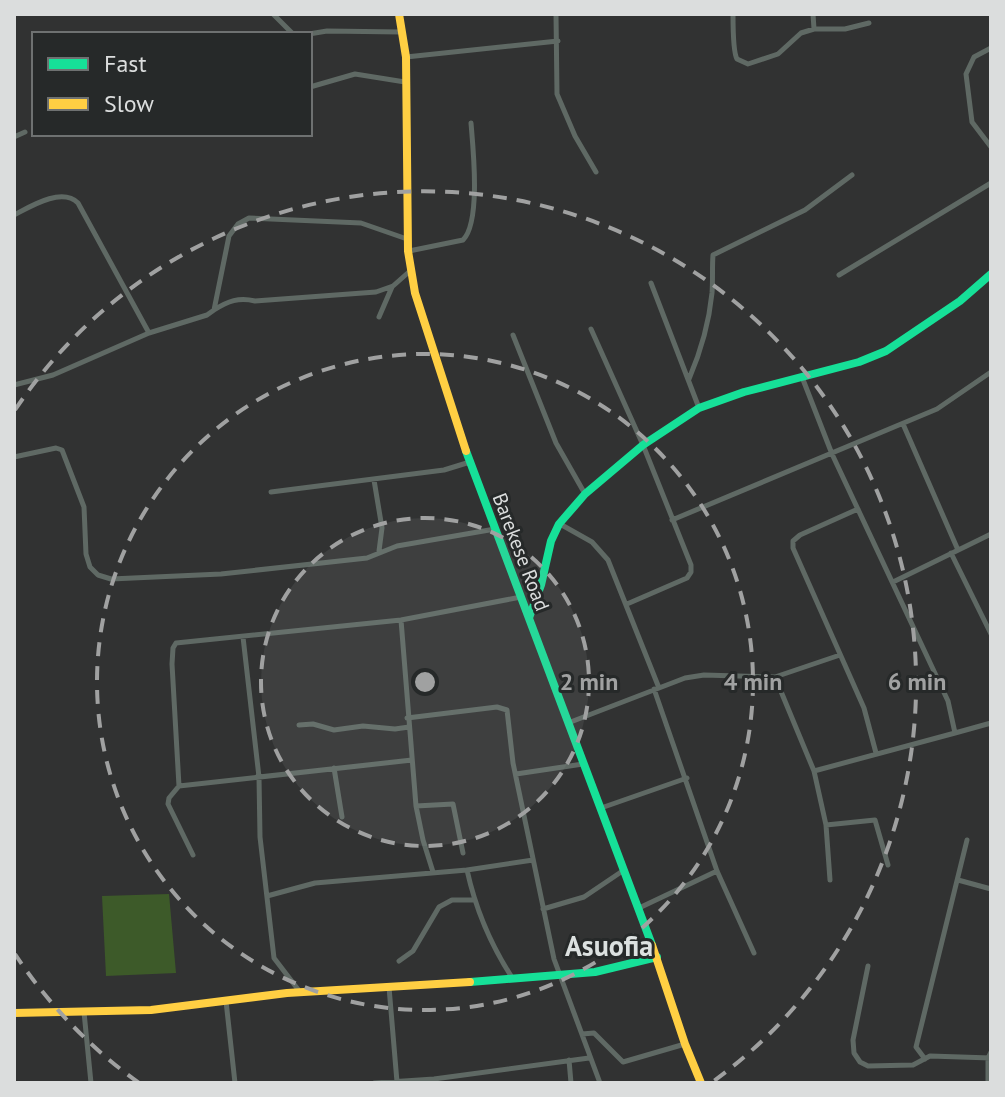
<svg xmlns="http://www.w3.org/2000/svg" width="1005" height="1097" font-family="'PT Sans',sans-serif">
  <rect width="100%" height="100%" fill="#313232"/>
  <path fill="#3d5a29" d="M169,894L176,973L106,976L102,896Z"/>
  <g fill="none" stroke-linecap="round" stroke-linejoin="round">
    <path stroke="#5f6964" stroke-width="5" d="M273,14L293,34
      M556,14L557,94L575,136L596,172
      M733,14C733,23 733,52 737,59L748,64L778,54L801,33L814,29H845L869,23
      M813,14L814,29
      M309,34L327,31L401,32
      M991,48L974,57L966,74L972,122L991,147
      M406,57L558,41
      M310,87L355,74L405,82
      M14,137L25,132
      M14,215C31,206 62,187 78,203L149,333
      M409,251L463,240C481,222 473,148 471,123
      M839,275L991,183
      M651,283L699,408
      M214,310C228,301 239,297 255,301L376,292L393,286L410,271
      M379,317L392,287
      M591,329L643,445L691,565V572L687,578L627,604
      M513,335L556,443L585,494
      M802,377L832,454L948,701L955,733L814,771
      M689,379C701,351 709,323 712,293C713,280 712,267 713,255L805,210L852,175
      M14,385L53,375L149,333L207,315L214,310L229,236L238,224L249,218L361,223L407,239
      M903,424L958,550
      M14,457L56,448L62,450L84,507L86,554L90,567L98,575L111,579L221,574L367,558L397,546L495,529
      M374,480L382,528L379,551
      M271,492L444,470L470,462
      M858,509L800,535L793,541V548L864,708L876,753
      M672,520L937,409L991,372
      M560,524L592,542L608,560L659,688
      M951,553L991,634
      M893,582L991,534
      M401,620L416,806L423,840L433,872
      M243,637L259,777L260,837L274,958L300,992
      M775,677L814,771L826,825L830,880
      M654,689L717,871L754,953
      M407,718L497,707L507,710L513,763L554,959L600,1083
      M568,723L685,678L704,675L775,677L840,655
      M299,725L313,724L334,730L363,726L395,729L409,727
      M955,733L991,723
      M334,768L342,817
      M516,774L583,764
      M179,786L172,664L173,648L176,643L401,620L521,597
      M416,806L453,804L463,853
      M601,808L687,778
      M826,825L875,820L888,865
      M193,855L168,804L169,798L179,786L412,760
      M467,870C476,911 490,944 513,979
      M958,880L991,889
      M267,896L315,883L467,870L533,860
      M639,908L717,871
      M543,909L584,897L624,870
      M399,961L413,951L439,907L452,900H473
      M868,966L853,1040L854,1053L860,1062L868,1066L913,1065L930,1056L991,1058
      M389,987L397,1082
      M226,1001L235,1083
      M84,1012L91,1083
      M582,1034L594,1033L623,1062L685,1044
      M925,1059L916,1047L967,840
      M569,1060L571,1083
      M374,1083L434,1079L589,1058
      M988,1083V1058L991,1052"/>
    <path stroke="#16e098" stroke-width="8" d="M466,451L652,945
      M529,618L541,585L551,541L559,524L585,494L643,445L699,408L744,392L859,362L886,351L960,301L991,274
      M470,982L595,972L657,957"/>
    <path stroke="#ffcf43" stroke-width="8" d="M399,14L406,57L408,251L415,293L466,451
      M652,945L685,1044L701,1083
      M14,1013L151,1010L287,993L470,982"/>
  </g>
  <circle cx="425" cy="682" r="164" fill="#a0a1a1" fill-opacity=".12"/>
  <g fill="none" stroke="#a0a1a1" stroke-width="4" stroke-dasharray="14 10">
    <circle cx="425" cy="682" r="164"/>
    <circle cx="425" cy="682" r="328"/>
    <path d="M139 1083A492 492 0 0 1 15 954M15 410A492 492 0 1 1 711 1083"/>
  </g>
  <g text-anchor="middle" dominant-baseline="central" stroke-width="6" stroke-linejoin="round" paint-order="stroke">
    <g font-size="20" fill="#dbdddd" stroke="#262929">
      <text transform="translate(521 552) rotate(69)">Barekese Road</text>
    </g>
    <g font-size="28" font-weight="bold" fill="#dce1e0" stroke="#262929">
      <text x="609" y="945">Asuofia</text>
    </g>
  </g>
  <circle cx="425" cy="682" r="12" fill="#a0a1a1" stroke="#262929" stroke-width="4"/>
  <g font-size="24" text-anchor="middle" font-weight="bold" fill="#a0a1a1" stroke="#262929" stroke-width="6" stroke-linejoin="round" paint-order="stroke">
    <text x="589" y="690">2 min</text>
    <text x="753" y="690">4 min</text>
    <text x="917" y="690">6 min</text>
  </g>
  <rect width="1005" height="1097" fill="none" stroke="#dbdddd" stroke-width="32"/>
  <rect x="32" y="32" width="280" height="104" fill="#262929" stroke="#6e7171" stroke-width="2"/>
  <rect x="48" y="58" width="40" height="12" fill="#16e098" stroke="#6e7171" stroke-width="2"/>
  <text x="104" y="72" font-size="24" fill="#dbdddd">Fast</text>
  <rect x="48" y="98" width="40" height="12" fill="#ffcf43" stroke="#6e7171" stroke-width="2"/>
  <text x="104" y="112" font-size="24" fill="#dbdddd">Slow</text>
</svg>
